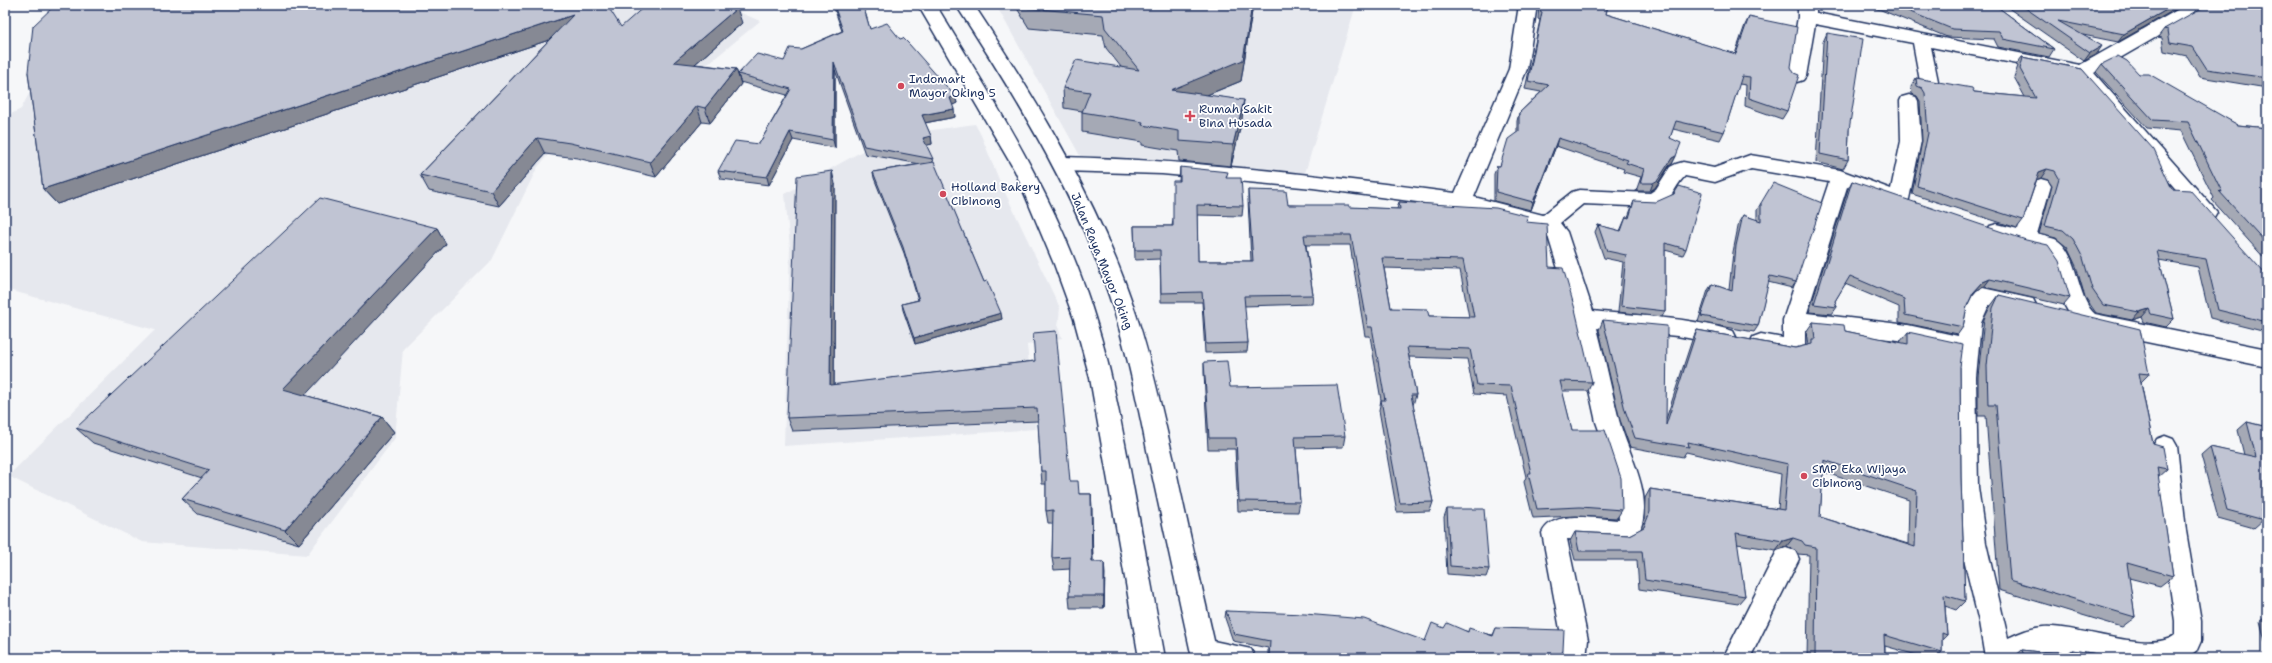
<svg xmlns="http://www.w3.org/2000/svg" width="2272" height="663" font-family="'Shantell Sans',sans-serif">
  <rect width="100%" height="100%" fill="#f6f7f9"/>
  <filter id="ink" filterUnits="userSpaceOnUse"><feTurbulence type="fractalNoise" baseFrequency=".025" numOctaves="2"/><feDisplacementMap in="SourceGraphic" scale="8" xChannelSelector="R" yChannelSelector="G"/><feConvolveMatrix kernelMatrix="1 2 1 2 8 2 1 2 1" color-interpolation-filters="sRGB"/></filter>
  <g filter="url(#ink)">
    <path fill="#e6e8ee" d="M82,5H723L760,21L691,78L625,64L537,168L492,260L403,349L395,438L307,555L142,542L8,476L155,330L5,289V117L21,109L33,86Z
      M996,5H1356L1305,173L1083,161Z
      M975,124L981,135L1000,182L1060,308L1058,327L1062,338L1027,345L1036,429L784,446L790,248L785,194L875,144L918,132Z"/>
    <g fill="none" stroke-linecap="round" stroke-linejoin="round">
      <defs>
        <path id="minor" d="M1519,5H1537L1527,69L1474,197L1543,215L1572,192L1579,190L1650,193L1656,189L1670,167L1676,164L1683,162L1714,168L1750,155L1840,170L1891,189L1901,141L1900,101L1902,97L1909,95L1916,97L1918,101L1921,141L1909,199L1906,204L1899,206L1847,187L1807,313L1908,325L1958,336L1959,323L1975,290L1983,288L2033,299L2036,305L2033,311L2025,313L1989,305L1981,323L1976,377L1978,487L1986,543L2008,638C2019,633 2030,628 2043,627C2075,624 2150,655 2175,635V621L2162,531L2153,446L2157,439L2165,436L2173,439L2177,446L2186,531L2201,621V641L2197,650L2187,658H2093L2058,651H2043L2031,653L2023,658H1985L1979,622L1960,543L1954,487V377L1957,353L1908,341L1805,330V346L1802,352C1786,357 1769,354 1753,349L1750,343L1753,337L1761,334L1783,338V320L1829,182L1751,169L1715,182L1685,176C1672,189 1674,201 1653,207L1583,204L1560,223L1567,232L1593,311C1639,316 1688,317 1733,331L1736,337L1733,343L1725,345L1677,336L1597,328C1605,358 1611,389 1619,420C1629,457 1656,497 1638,535L1624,542L1567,539L1588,640L1586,658H1560L1562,640L1542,533C1553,509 1595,519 1619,520L1617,481L1596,422L1573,318L1548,236L1539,228L1462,208L1313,188L1162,174L1062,171L1055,169L1052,164L1055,159L1062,157C1194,160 1325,176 1455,193L1509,69Z
          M1798,5H1816V13L2080,65L2186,5H2208L2205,9L2094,73L2217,212L2214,217L2207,219L2200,217L2082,81L2079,76L1931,47L1938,81L1935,85L1929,87L1923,85L1920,81L1913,43L1815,24L1806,76L1803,80L1797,82L1791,80L1788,76L1798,17Z
          M2041,179L2048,181L2051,186L2037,234C2043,236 2049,237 2055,239C2078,250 2076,298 2095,314L2267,349V367L2108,334L2079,326L2073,320L2065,306L2051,263L2042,251L1990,236L1987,231L1990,226L1997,224L2018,229L2031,186L2034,181Z
          M1786,548L1795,551L1799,559L1750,658H1723L1777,551Z
          M1204,639L1251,649L1255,658H1194L1191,651L1195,642Z"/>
        <path id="primary" d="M918,5H936C997,106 1062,206 1096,321C1112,371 1121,423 1131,475C1142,536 1154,597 1165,658H1139L1090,378L1074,319L1054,264L1015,171Z
          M956,5H974C1038,102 1100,203 1136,314C1152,362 1162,412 1174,461C1188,527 1203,592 1218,658H1192C1178,594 1164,529 1150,465C1140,415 1130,364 1115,314C1081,203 1019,102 956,5Z"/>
      </defs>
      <use href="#minor" stroke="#1b2f5e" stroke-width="3"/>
      <use href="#primary" stroke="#1b2f5e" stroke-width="3"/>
      <use href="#minor" fill="#fff" fill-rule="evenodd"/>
      <use href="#primary" fill="#fff" fill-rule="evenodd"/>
    </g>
    <path fill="#a5a9b5" stroke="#1b2f5e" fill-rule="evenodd" d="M833,5H863L870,29L900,39L955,96L957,103L952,105L955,117L925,123L931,136L932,144L926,145L984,282L1002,319L915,344L903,310L902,304L918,300L904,253L874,178L873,172L920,164L865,154L835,70V148L793,140L769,185L721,179L718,171L759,144L787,95L740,82L738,74L784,61L801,49L842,31Z
      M1015,5H1253L1241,81L1207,95L1242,120L1231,166L1179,161L1178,151L1142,145V142L1082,132V111L1064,108L1063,88L1121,67L1106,48L1103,35L1029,28Z
      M1539,5H1608L1606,14L1735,54L1745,25L1749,17L1791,67L1787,111L1782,119L1745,106L1746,85L1739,84L1724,132L1720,140L1673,129L1670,138L1676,156L1672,164L1669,166L1655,188L1650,191H1636L1641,177L1623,172L1624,169L1556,146L1531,210L1494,201V174L1497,166H1500L1517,133V121L1519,113L1541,92L1525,89L1540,20L1538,19Z
      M1859,5H1995L2054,49L2049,57L1998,47L1994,39L1947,37L1881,10Z
      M2004,5H2183L2118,42L2083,35L2096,55L2084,61Z
      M2267,5V88L2200,77L2187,56L2164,51L2162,38L2158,37L2164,29Z
      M742,23L695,64L736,69L741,84L710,123L702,122L656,177L577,158L545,154L499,206L429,191L420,175L549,40L57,204L43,189L28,72L621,27Z
      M1827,33L1849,130L1848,160L1843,169L1816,162L1823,42Z
      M2022,57L2082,69L2172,189L2267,276V348L2264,347L2262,331L2210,318L2198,267L2159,260L2174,319L2166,327L2144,322L2142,317L2132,320L2096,313L2085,297L2076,266L2067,247L2056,238L2039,234L2052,186L2048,180L2041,178L2037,179L2023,220L2017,228L1912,194L1922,141L1920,101L1917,96L1912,94L1911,87L1916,78L1974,92L2025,97L2014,77L2018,66L2016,65Z
      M2102,64L2139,74L2238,125L2267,128V261L2212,200L2214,198L2181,131L2147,128L2096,72Z
      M1180,167L1227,178L1243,206L1242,216L1197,215L1198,261H1251L1248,200V190L1288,205L1397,209L1399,202L1526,222L1549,267L1592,382L1588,391H1562L1572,430L1622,510L1617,518L1576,516L1533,518L1524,482L1526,477L1507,396L1474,394L1467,359L1409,357L1416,395L1413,405L1433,502L1430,511L1397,512L1379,410L1381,400L1370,336H1365L1350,245H1306L1313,295L1312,304L1244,306L1248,343L1247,352L1205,353L1202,302H1161L1160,259L1135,260L1134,226H1172L1179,181ZM1384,268L1460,270L1469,317L1429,316L1391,308Z
      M1852,181L2070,298L2064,305L1984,287L1977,290L1972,296L1967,306L1963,327L1958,334L1899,322V307L1845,284L1835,301L1837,307L1832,314L1809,312L1848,189Z
      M835,184L834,385L1035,361L1070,481L1079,494H1091L1093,562H1104V608H1070L1069,596L1070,569L1054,570L1052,558L1053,523H1048L1046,511V484H1042L1041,471L1038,421L792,431L787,418Z
      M1634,201L1686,249L1683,255L1665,250V311L1662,317L1618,312L1623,262L1604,258L1595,232L1598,225L1620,231L1626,217H1628Z
      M1761,203L1796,282L1792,288L1768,282L1758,326L1754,332L1698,322L1708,290L1712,284L1729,290L1733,252L1739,222L1743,215L1757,220V210Z
      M437,228L446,244L304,395L382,417L394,432L299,544L198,514L182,499L202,478L93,443L76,428Z
      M1999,295L2149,374L2141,382L2153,444L2167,469L2158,477L2173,576L2160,586L2129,578L2135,617L2122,627L1999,590L1986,416H1978V377L1984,319L1990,307Z
      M1603,320L1666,419L1692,340L1697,330L1795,348L1808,345L1806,332L1813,322L1845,331L1900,343V342L1908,332L1960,367L1961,478L1965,601L1956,610L1945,606L1947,635L1942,640V652L1935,658H1927L1885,646V658H1807L1809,555L1798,554L1795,550L1786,547L1776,550L1737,544L1745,596L1738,604L1639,589L1637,560H1575L1570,541L1575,532L1629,535L1641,529L1644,521L1645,498L1650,489L1778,509L1781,474L1686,452L1683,457L1630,447L1620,420L1599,330ZM1823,472L1909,500L1908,544L1820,517Z
      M1204,362L1230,387L1345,436L1343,447L1296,448L1300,502L1298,512L1238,511L1235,449H1208L1204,373Z
      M2247,422L2267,427V521L2263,520L2254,528L2218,518L2201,455L2210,447L2244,455L2238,430Z
      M1447,509L1489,569L1486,577L1447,574L1444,517Z
      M1226,611L1425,641L1444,628L1493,635L1496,628L1560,658H1268V648L1233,641L1225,618Z
      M2267,616V649L2260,621Z
      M2022,650L2066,655L2072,650L2123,658H2013Z"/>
    <path fill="#868994" stroke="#1b2f5e" d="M1252,5H1253L1241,81L1170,110L1171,90Z
      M2175,5H2183L2118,42L2124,34Z
      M737,8L742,23L680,77L674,62Z
      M573,15L579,30L57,204L43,189Z
      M2102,46L2096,55L2084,61L2090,53Z
      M834,62L835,70V148L833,140Z
      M736,69L741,84L710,123L705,108Z
      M955,96L957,103L951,106L950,98Z
      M1244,100L1242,120L1231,166L1233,145Z
      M697,106L702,122L656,177L650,162Z
      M954,109L955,117L924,123L922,115Z
      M790,132L793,140L769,185L767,177Z
      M931,136L932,144L924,146L923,138Z
      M537,138L545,154L499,206L491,191Z
      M1558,138L1556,146L1531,210L1533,202Z
      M1676,156L1672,164L1669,166L1655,188L1650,191L1653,183L1672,158Z
      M2047,169L2041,178L2033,181L2039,172Z
      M832,171L835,184L834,398L830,385Z
      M437,228L446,244L296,405L283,389Z
      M1990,279L1984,287L1977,290L1967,300L1973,293L1983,282Z
      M2149,309L2142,317L2132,320L2139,312Z
      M1001,313L1002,319L915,344L914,338Z
      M382,417L394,432L299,544L285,530Z
      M1091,494L1092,507L1093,574L1092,562Z
      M1793,538L1786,547L1776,550L1783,541Z
      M1104,562L1105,574L1104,608Z"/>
    <path fill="#c0c4d3" stroke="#1b2f5e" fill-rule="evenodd" d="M55,5H607L621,27L646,5H729L737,8L674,62L736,69L705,108L697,106L650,162L570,143L537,138L491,191L420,175L573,15L43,189L28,72L33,26Z
      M834,5H863L870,29L887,23L900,39L903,38L909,44L955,96L950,98L954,109L922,115L931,136L923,138L933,159L864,146L834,62L833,140L790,132L767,177L718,171L735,141L759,144L791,89L738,74L757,54L784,61L790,48L801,49L843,31Z
      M1026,5H1252L1243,60L1171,90L1244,100L1233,145L1179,141V131L1142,125L1143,122L1082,112L1090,92L1063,88L1076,60L1139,70L1105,28L1103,15L1028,8Z
      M1541,5H1608L1606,14L1736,54L1749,17L1797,27L1791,67L1794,73L1799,75L1787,111L1749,98L1750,77L1742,76L1724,132L1676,121L1670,138L1681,143L1676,156L1672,158L1658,180L1653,183H1640L1644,169L1626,163L1628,160L1558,138L1533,202L1496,192L1497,166H1500L1508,139L1519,131V113L1549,85L1528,81L1542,12L1540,11Z
      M1893,5H1995L2054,49L2003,39L1999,31L1952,29Z
      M2021,5H2175L2124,34L2058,21L2102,46L2090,53Z
      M2207,5H2267V78L2207,69L2193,47L2170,43L2168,30L2164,29Z
      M1827,33L1863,39L1849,130L1848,160L1820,154Z
      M2118,56L2127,61L2139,74H2149L2238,125L2267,128V244L2219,191L2222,192L2188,122L2153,120L2102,64Z
      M2022,57L2082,69L2154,150L2172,189L2190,190L2267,276V322L2218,310L2206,259L2157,251L2174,319L2151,314L2149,309L2139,312L2103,305L2092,289L2083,258L2073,239L2063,230L2045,226L2059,178L2055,171L2047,169L2039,172L2023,220L1917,186L1928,133L1925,93L1922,88L1917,86L1916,78L1972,88L1974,92L2036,98L2020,69L2023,58Z
      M934,162L984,282L987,281L1001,313L914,338L902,304L919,300L903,247L873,172Z
      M1180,167L1228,172L1226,178H1241L1243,206L1197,205L1198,261H1253L1248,190L1286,191L1288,205H1349V207L1400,209L1399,202L1496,208L1528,216L1526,222L1547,224L1549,267L1563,268L1575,309L1592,382L1560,381L1572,430H1605L1621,478L1622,510L1580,507L1537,509L1528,473H1531L1511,386L1477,385L1470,349L1407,347L1416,395H1411L1433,502L1400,503L1381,400H1385L1372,327H1368L1351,235H1304L1313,295L1244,296L1248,343L1206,344L1202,292L1161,293L1160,250H1135L1134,226H1173V181H1180ZM1382,258L1463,260L1474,317L1429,316L1427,309L1391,308Z
      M832,171L830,385L1035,361L1033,333L1056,331L1070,481H1078L1079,494H1091L1092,562H1104V596H1069L1070,557L1052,558L1053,510L1046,511V471H1041L1037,408L787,418L797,176Z
      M1852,181L2026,240L2048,245L2059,261L2070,298L1990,279L1983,282L1973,293L1967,306L1963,327L1905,315L1904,299L1850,276L1835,301L1837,307L1814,304Z
      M1773,183L1822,203L1796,282L1770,276L1758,326L1701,316L1712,284L1732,291L1736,246L1743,215L1761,221V203Z
      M1679,186L1702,193L1686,249L1665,243V311L1621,306L1626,255L1607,251L1598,225L1621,231L1626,217L1629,218L1634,201L1656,202L1674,194Z
      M320,198L437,228L283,389L382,417L285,530L182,499L209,470L76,428Z
      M1999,295L2140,329L2149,374L2139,373L2153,444L2163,447L2167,469L2157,467L2173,576L2127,563L2135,617L2010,580L1996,405H1988L1987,366L1993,308Z
      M1603,320L1667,326L1666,425L1697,330L1795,348L1812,344V339H1815L1813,322L1844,325L1845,331L1908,344V332L1963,344L1960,367L1961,478L1965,601L1944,595L1947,635L1942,633V652L1884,635L1885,658H1815L1816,547L1805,545L1802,541L1793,538L1783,541L1736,533L1745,596L1645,580L1642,551H1579L1575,532L1629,535L1644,527L1650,512V489L1784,510L1788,464L1688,442L1689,447L1635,438L1625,410ZM1824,460L1917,491L1915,547L1820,517Z
      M1227,361L1230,387L1337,385L1345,436L1295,437L1300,502L1239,501L1236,438H1209L1204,362Z
      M2247,422L2267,427V466H2266L2267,471V512L2261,510L2264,520L2227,510L2210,447L2256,457Z
      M1447,509H1484L1489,569L1450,566Z
      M1226,611L1305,614L1364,619L1425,641L1432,623L1444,628L1447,623L1468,632L1469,628L1493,636L1496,628L1564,630L1563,650L1560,658H1269L1270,641L1234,634Z
      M2022,650L2074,656L2072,650L2123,658H2025Z"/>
  </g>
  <g fill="#d1495b" stroke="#fff" stroke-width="1.5">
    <circle cx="901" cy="86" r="4"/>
    <path d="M1188 110h4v4h4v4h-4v4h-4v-4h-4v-4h4z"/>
    <circle cx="943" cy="194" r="4"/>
    <circle cx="1804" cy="476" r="4"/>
  </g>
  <g text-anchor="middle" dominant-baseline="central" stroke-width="3.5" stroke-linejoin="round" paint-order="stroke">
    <g font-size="12" fill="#1b2f5e" stroke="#fff" text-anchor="start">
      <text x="909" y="79">Indomart<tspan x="909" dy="14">Mayor Oking 5</tspan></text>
      <text x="1199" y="109">Rumah Sakit<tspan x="1199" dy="14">Bina Husada</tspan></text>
      <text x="951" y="187">Holland Bakery<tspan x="951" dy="14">Cibinong</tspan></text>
      <text x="1812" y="469">SMP Eka Wijaya<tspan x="1812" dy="14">Cibinong</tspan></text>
    </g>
    <g font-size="12" fill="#1b2f5e" stroke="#fff">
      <text transform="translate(1102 261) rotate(68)">Jalan Raya Mayor Oking</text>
    </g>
  </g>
  <rect width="2272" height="663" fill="none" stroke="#fff" stroke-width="20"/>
  <rect x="10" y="10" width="2252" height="643" fill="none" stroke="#1b2f5e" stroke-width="1.5" filter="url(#ink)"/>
</svg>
